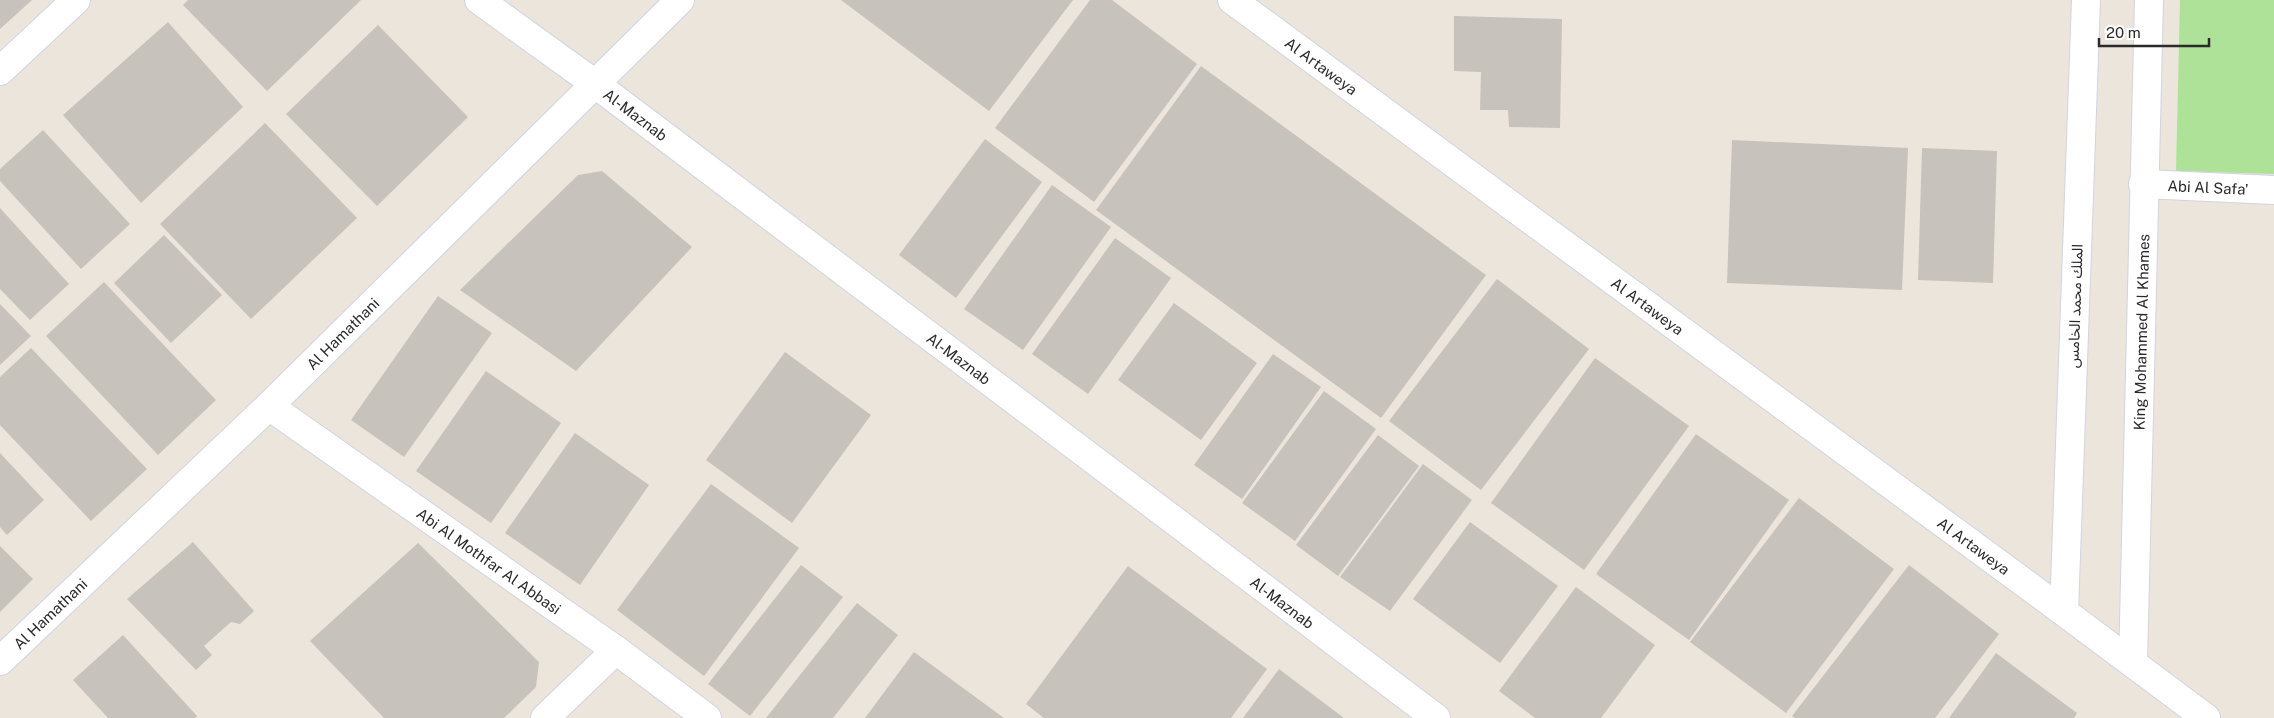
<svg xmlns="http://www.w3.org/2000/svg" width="2274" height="718" font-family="'Public Sans','Noto Sans Arabic',sans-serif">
  <rect width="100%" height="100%" fill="#ece5dc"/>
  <path fill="#afe299" d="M2180,0H2274V174L2176,171Z"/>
  <path fill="#c7c2bb" d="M0,0H32L0,29Z
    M188,0H361L267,91L183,5Z
    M841,0H1073L989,111Z
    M1090,0H1112L1197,64L1094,202L995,128Z
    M1454,16L1562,19L1560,128L1509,127L1508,110H1480L1481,72L1454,71Z
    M168,22L243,107L141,203L63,115Z
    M378,25L468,117L377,206L286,114Z
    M1201,66L1486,275L1381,418L1096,210Z
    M265,123L357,218L251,319L160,224Z
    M43,130L130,224L81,269L0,181V169Z
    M985,139L1042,182L956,298L899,255Z
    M1732,140L1908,148L1902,290L1727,283Z
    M1922,148L1997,151L1993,283L1918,280Z
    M602,171L692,247L576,371L460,290L578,175Z
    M1052,185L1111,227L1023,350L964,309Z
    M0,208L69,284L30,320L0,289Z
    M164,235L222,295L171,343L114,283Z
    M1115,238L1171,278L1088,394L1032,354Z
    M1497,279L1589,349L1481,490L1389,421Z
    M104,282L216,400L158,455L46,336Z
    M438,296L492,333L404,457L351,420Z
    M1174,303L1257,363L1201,440L1118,380Z
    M0,304L31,336L0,365Z
    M31,348L147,469L91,521L0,425V377Z
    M785,352L871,415L792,523L706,460Z
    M1273,354L1321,387L1242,499L1194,465Z
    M1595,358L1689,426L1584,570L1491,503Z
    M486,371L561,423L491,523L416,471Z
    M1324,391L1376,429L1295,541L1242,503Z
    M575,433L649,485L580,585L505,533Z
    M1696,434L1789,500L1689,640L1596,574Z
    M1378,435L1419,466L1338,576L1296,545Z
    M0,453L44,500L7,535L0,527Z
    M1423,464L1472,500L1390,611L1340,577Z
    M711,484L799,548L704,676L617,610Z
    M1799,498L1894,569L1786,713L1690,642Z
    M1470,522L1558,586L1500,663L1413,599Z
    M193,542L254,611L240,624L231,622L204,646L212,655L196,670L127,599Z
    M418,543L539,662L536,687L504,718H384L310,641Z
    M0,546L33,579L0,612Z
    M801,565L843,597L750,716L708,684Z
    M1909,565L1999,634L1935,718H1795L1792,716Z
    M1128,566L1267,669L1231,718H1044L1026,704Z
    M1576,587L1655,645L1601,718H1535L1499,691Z
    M857,603L898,635L833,718H766Z
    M123,635L197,716L195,718H108L73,680Z
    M914,652L1004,718H865Z
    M1996,653L2077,713L2074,718H1949Z
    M1279,669L1344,718H1243Z"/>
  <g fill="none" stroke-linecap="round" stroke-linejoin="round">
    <defs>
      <g id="minor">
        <path id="s1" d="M479,0L594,83L1436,718"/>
        <path id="s2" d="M1232,0L2064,612"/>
        <path d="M0,71L76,0"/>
        <path id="s3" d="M2143,184L2274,190"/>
        <path id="s4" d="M269,406L616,650L707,718"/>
        <path id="s5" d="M0,661L269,406L680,0"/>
        <path d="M545,718L616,650"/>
      </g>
      <g id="tertiary">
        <path d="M2086,0L2064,612L2206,718"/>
        <path id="s6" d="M2133,663L2149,0"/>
      </g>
    </defs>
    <use href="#minor" stroke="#d1d4e2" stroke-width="30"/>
    <use href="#tertiary" stroke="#d1d4e2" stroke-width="30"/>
    <use href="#minor" stroke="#fff" stroke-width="28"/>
    <use href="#tertiary" stroke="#fff" stroke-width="28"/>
  </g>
  <g text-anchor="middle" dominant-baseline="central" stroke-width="5" stroke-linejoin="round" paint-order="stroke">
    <g font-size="15" fill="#2a2a2a" stroke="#fff">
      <text stroke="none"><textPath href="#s2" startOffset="111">Al Artaweya</textPath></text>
      <text stroke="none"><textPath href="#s1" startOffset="194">Al-Maznab</textPath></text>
      <text stroke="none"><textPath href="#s3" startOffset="65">Abi Al Safa'</textPath></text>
      <text stroke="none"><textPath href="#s2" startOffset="516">Al Artaweya</textPath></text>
      <text transform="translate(2075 306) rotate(-88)">الملك محمد الخامس</text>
      <text stroke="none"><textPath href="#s6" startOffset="331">King Mohammed Al Khames</textPath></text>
      <text stroke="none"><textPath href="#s5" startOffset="474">Al Hamathani</textPath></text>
      <text stroke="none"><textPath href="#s1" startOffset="599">Al-Maznab</textPath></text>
      <text stroke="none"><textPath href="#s2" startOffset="921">Al Artaweya</textPath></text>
      <text stroke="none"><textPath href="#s4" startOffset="269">Abi Al Mothfar Al Abbasi</textPath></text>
      <text stroke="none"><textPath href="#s1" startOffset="1004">Al-Maznab</textPath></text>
      <text stroke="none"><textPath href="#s5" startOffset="69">Al Hamathani</textPath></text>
    </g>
  </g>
  <path d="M2099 38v8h110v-8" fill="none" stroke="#2a2a2a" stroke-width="2.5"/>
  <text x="2106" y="38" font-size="15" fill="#2a2a2a" stroke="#ffffff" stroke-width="4" paint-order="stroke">20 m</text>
</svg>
